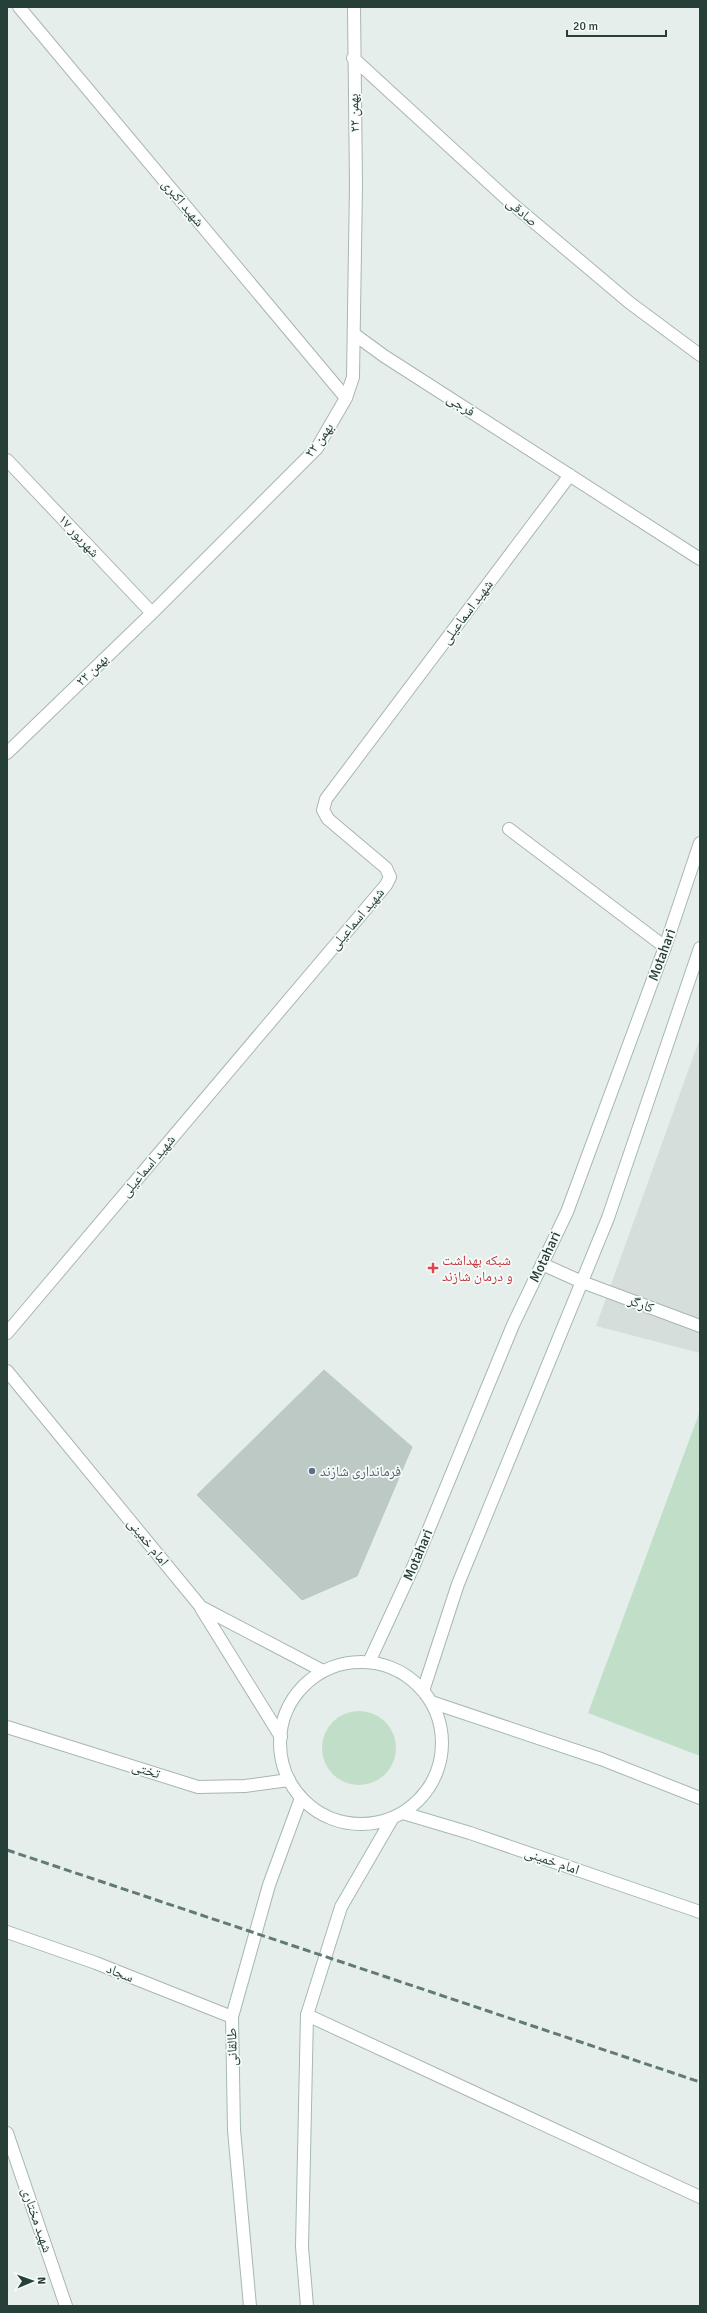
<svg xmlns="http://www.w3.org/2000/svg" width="707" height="2313" font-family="Signika,'Noto Naskh Arabic',sans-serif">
  <rect width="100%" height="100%" fill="#e6eeeb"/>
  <path fill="#d5deda" d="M700,1038V1353L596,1326Z"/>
  <path fill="#c1dec9" d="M700,1411V1756L588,1713Z
    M322 1748a37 37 0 1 1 74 0a37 37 0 1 1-74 0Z"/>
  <path fill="#bcc9c4" stroke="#b9c8c2" d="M324,1370L412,1447L357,1576L302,1600L197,1495Z"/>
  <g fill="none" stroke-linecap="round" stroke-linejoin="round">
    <defs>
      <path id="minor" d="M19,7L346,398
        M353,58L509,201L630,303L700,355
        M354,334L384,356L700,559
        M7,460L152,613
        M7,753L152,613L317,448L346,398L353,377L356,185L354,7
        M509,829L665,947
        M582,1282L700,1326
        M7,1333L386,885L390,877L386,868L328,819L323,810L326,799L570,475
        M7,1932L96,1963L232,2017
        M307,2015L700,2197
        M7,2133L66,2306"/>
      <path id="tertiary" d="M542,1264L582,1282
        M7,1371L201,1607L323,1671
        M201,1608L281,1737
        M7,1727L198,1787L245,1786L289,1780"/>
      <path id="secondary" d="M369,1662L414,1565L513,1325L567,1212L665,947L700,843
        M280 1743a81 81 0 1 1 162 0a81 81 0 1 1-162 0Z
        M423,1691L458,1584L608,1218L700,948
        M431,1702L601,1759L700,1798
        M403,1813L470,1833L700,1912
        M250,2306L234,2130L232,2017L269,1885L301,1798
        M307,2306L302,2247L307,2015L341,1907L392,1819"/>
    </defs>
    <use href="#minor" stroke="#a9b6b2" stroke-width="14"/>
    <use href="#tertiary" stroke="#a9b6b2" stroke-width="14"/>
    <use href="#secondary" stroke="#a5b9b3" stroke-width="14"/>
    <use href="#minor" stroke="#fff" stroke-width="12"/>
    <use href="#tertiary" stroke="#fff" stroke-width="12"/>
    <use href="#secondary" stroke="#fff" stroke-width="12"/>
    <path stroke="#617b74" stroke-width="3" stroke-dasharray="8 4" stroke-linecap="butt" d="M7,1850L700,2082"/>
  </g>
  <path fill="#e0444e" stroke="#f7fbf9" stroke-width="1.5" d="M431 1262h4v4h4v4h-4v4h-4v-4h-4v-4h4z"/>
  <circle fill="#5c6f8a" stroke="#f7fbf9" stroke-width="1.5" cx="312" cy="1471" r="4"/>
  <g text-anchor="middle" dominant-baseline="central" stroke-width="3.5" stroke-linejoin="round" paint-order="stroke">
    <g font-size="14" fill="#264039" stroke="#f7fbf9">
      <text transform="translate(354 113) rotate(-92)">۲۲ بهمن</text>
      <text transform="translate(183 203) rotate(50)">شهید اکبری</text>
      <text transform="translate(522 212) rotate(41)">صادقی</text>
      <text transform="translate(461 405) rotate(32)">فرجی</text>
      <text transform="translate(319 440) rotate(-54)">۲۲ بهمن</text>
      <text transform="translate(79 536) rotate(47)">۱۷ شهریور</text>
      <text transform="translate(467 612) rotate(-53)">شهید اسماعیلی</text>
      <text transform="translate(92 670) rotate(-44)">۲۲ بهمن</text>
      <text transform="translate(357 919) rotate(-50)">شهید اسماعیلی</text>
      <text transform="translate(662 955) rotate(-70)">Motahari</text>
      <text transform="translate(148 1166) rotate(-50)">شهید اسماعیلی</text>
      <text transform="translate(545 1257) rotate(-65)">Motahari</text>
      <text transform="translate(641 1304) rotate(20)">کارگر</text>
      <text transform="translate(148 1542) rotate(51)">امام خمینی</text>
      <text transform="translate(418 1555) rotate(-67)">Motahari</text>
      <text transform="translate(146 1770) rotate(17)">تختی</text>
      <text transform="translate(552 1861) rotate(19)">امام خمینی</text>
      <text transform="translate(120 1973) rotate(22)">سجاد</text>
      <text transform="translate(232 2047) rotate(-91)">طالقانی</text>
      <text transform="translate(37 2220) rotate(71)">شهید مختاری</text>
    </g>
    <g font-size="14" fill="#be3a42" stroke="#f7fbf9" text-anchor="start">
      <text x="442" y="1260">شبکه بهداشت<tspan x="442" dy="16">و درمان شازند</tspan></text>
    </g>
    <g font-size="14" fill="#4e5e75" stroke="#f7fbf9" text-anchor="start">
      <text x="320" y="1471">فرمانداری شازند</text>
    </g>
  </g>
  <rect width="707" height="2313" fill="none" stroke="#264039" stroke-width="16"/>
  <g transform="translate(32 2281) rotate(88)" stroke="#f7fbf9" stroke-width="3" paint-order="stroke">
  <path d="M0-3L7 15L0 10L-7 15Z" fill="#264039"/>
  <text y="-6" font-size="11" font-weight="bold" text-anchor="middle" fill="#264039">N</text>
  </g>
  <path d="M567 30v6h99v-6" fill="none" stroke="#264039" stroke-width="2"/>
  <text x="573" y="30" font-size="12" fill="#264039" stroke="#f7fbf9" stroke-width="3" paint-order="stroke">20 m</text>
</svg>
